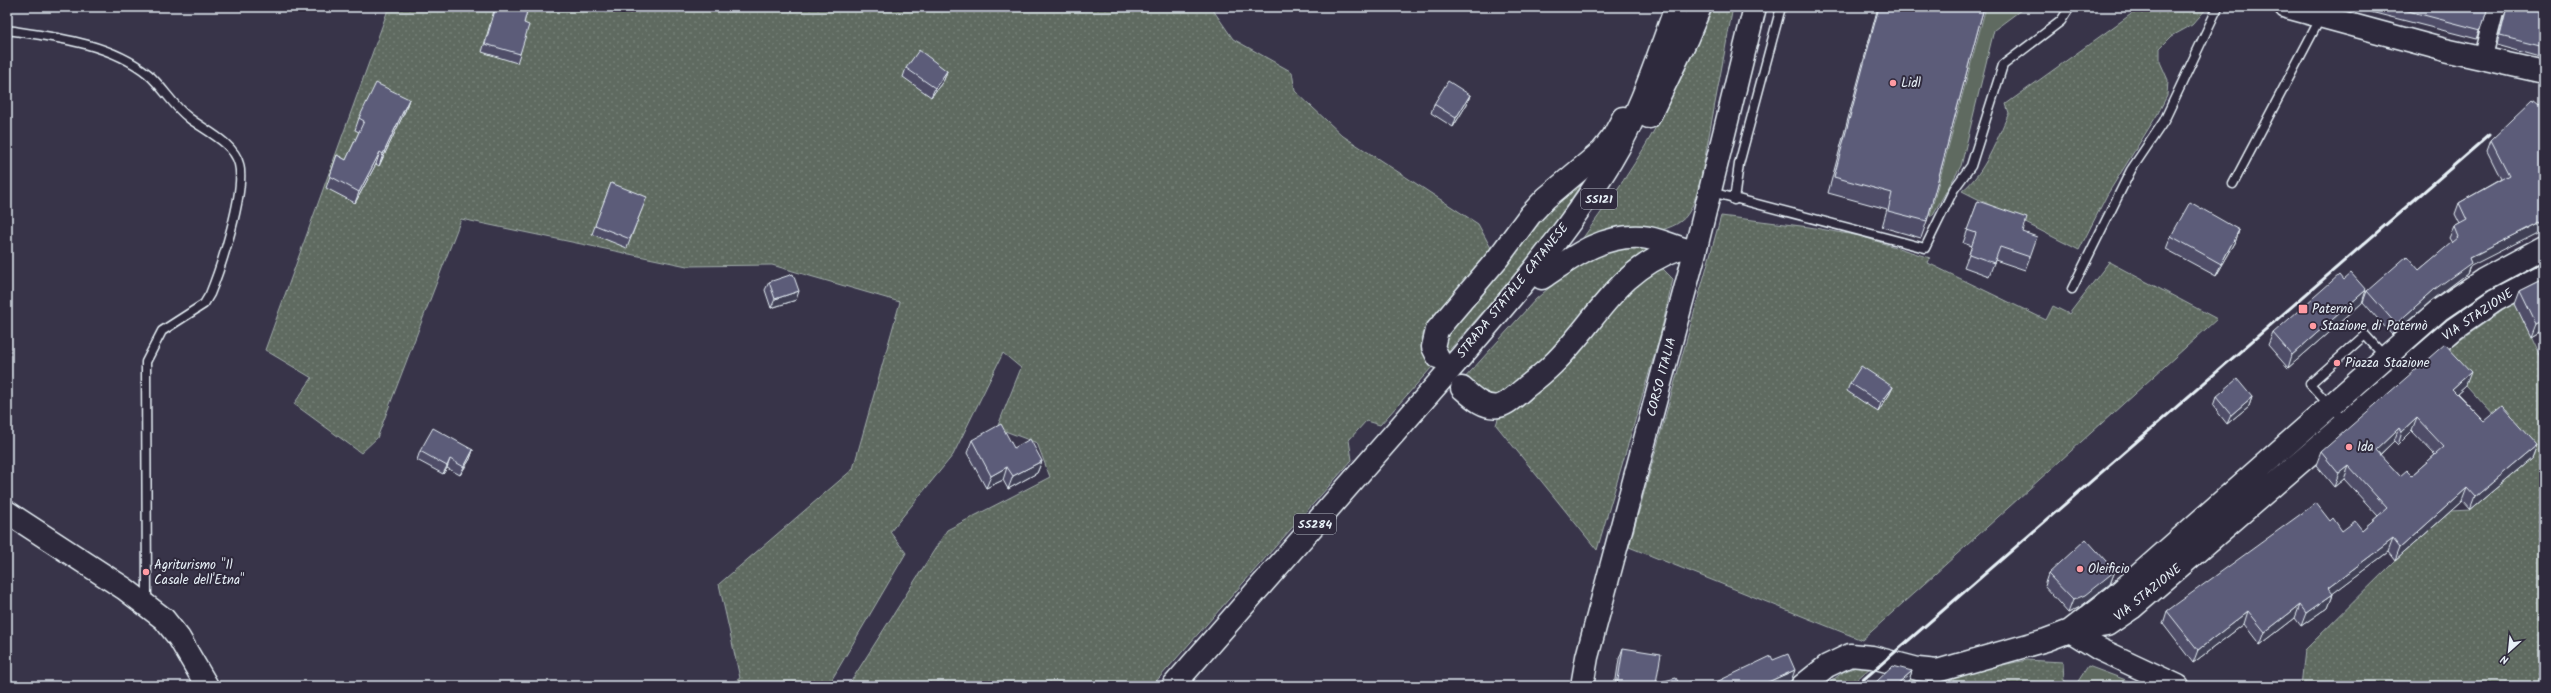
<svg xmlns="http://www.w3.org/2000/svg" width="2551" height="693" font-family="Kalam,sans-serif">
  <defs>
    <pattern id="grass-dots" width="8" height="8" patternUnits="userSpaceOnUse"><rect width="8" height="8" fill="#5e6a60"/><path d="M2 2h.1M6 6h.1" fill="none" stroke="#758078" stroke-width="1.8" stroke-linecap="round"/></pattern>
  </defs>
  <rect width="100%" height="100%" fill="#383449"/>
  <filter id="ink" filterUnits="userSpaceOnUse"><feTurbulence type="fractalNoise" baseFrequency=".025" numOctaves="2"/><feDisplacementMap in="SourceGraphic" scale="8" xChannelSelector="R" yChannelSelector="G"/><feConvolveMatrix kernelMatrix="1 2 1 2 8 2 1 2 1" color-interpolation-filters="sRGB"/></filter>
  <g filter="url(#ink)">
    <path fill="url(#grass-dots)" stroke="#a3aeac" d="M389,7H1211L1233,39L1292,72L1295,91L1343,136L1478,224L1492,250L1426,327L1422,338L1433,366L1380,425L1366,421L1349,440L1352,460L1152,686H848L947,530L1050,477L1037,443L997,428L1021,368L1003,353L953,455L890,532L906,553L828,686H729L740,678L719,584L853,469L900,302L772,265L687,266L461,219L377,438L361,453L294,404L312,378L265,350Z
      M1714,7H1733L1699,189C1694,200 1691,214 1681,221C1663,236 1605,238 1580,242C1605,207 1630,173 1651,136C1674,94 1694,51 1714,7Z
      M2141,7H2208L2192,25L2172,36L2160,48V62L2168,80L2167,96L2157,115L2107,195L2079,250L1962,191C1986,172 1996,140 2009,113L2006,104Z
      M1589,172L1538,249L1445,355L1442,337L1518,240Z
      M1721,216L1809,227L1860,236L1930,258L1928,263L2046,320L2053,306L2069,314L2109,262L2217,319L1862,640L1629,547Z
      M1644,246L1648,249L1647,253C1610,293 1539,383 1490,400L1463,380L1536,299L1581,261L1600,249Z
      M1662,268L1673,279L1661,332L1597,550L1496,425L1499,416L1626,286Z
      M2515,302L2544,363V686H2301L2305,650L2308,647L2395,561L2451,511L2470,510L2532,458L2439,355Z
      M2026,660L2063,662L2064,681L2075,686H1902L1912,677L1934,681L1951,680L1970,672Z
      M1856,667L1870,668L1849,686H1825L1843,672Z"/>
    <path fill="#5e6a60" stroke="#a3aeac" d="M1986,7H2025L1994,30L1961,166L1932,216L1930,215Z
      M2088,666L2142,686H2075Z"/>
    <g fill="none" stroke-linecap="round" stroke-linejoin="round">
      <defs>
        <path id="lane" d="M7,30C54,37 110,43 148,74C163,87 173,106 189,118C206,131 234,143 239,164C246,191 221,267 210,294L204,304L162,331L146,362L147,601
          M2233,184L2321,17
          M1711,192L1925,248L1954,189L1971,166L2003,65L2061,21L2070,7
          M1734,200L1739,164L1781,7
          M2072,289L2131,170L2164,121L2218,7
          M2346,423L2310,384L2365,335L2385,357"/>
        <path id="street" d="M2502,7L2519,11L2523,7
          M2483,58L2496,7"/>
        <path id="secondary" d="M2286,7L2445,50L2544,72
          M1542,278C1573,257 1602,234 1642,237C1656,238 1670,245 1684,249
          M1438,357L1433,347L1437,330L1498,258L1530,215L1546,198L1602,151L1613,137L1623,118
          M1462,388C1472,397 1484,409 1499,406C1508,404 1519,393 1526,387C1535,380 1544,373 1552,365C1598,321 1614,271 1680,248
          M7,512L125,589L164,619L179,638L207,686
          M2070,631L2114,597L2439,310L2483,280L2544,247
          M2071,631L2107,625L2132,608L2454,329L2496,300L2544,275
          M1582,686L1587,657L1695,252L1755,7
          M1802,686L1827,666L1850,655L1872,657L1918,669L1937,671L2046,640L2070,631L2099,649L2178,686"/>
        <path id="primary" d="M1649,117L1687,38L1700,7
          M1173,686C1253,595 1333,504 1413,412C1480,335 1558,248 1611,161C1640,113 1657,59 1676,7"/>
      </defs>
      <use href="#lane" stroke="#e8f1f8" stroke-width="11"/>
      <use href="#street" stroke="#e8f1f8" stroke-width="20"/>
      <use href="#secondary" stroke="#e8f1f8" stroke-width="25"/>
      <use href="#primary" stroke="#e8f1f8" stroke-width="25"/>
      <use href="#lane" stroke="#2f2a3d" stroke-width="8"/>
      <use href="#street" stroke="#2f2a3d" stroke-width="17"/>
      <use href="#secondary" stroke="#2f2a3d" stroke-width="22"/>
      <use href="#primary" stroke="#2f2a3d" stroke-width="22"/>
      <path stroke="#e8f1f8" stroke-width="3" d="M1856,686L2490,134"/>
    </g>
    <path fill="#4f4e68" stroke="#e8f1f8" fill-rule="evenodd" d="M495,7H528L524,23L520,54L517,63L482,52Z
      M1878,7H1984L1927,221L1921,238L1882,227L1887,209L1828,193Z
      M2351,7H2488L2477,39Z
      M2544,7V58L2497,45L2504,18L2507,8L2525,11Z
      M906,68L947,71L944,80L931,97L903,77Z
      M1470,95L1467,104L1453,127L1431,113L1434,104Z
      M409,99L405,111L379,166L376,164L355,203L326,188L337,155L346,160L359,132L355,130L359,118Z
      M2539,105L2467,274L2431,301L2392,335L2363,302L2367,291L2419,270L2452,243L2449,238L2454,227L2460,224L2455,214L2459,203L2501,179L2487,151L2491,140Z
      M611,183L643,206L627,248L592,234Z
      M1978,201L2023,232L2030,257L2025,270L1995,260L1989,276L1964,267L1972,246L1963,243Z
      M2239,230L2235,243L2216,276L2166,249L2171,236Z
      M2544,279V333L2541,331L2531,337L2515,304L2520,291Z
      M769,282L796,300L771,308L765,290Z
      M2362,303L2288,368L2268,345L2273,333Z
      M1850,383L1893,387L1889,395L1878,412L1847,391Z
      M2466,385L2457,393L2484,421L2537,445L2532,458L2470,510L2462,501L2395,561L2388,552L2332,594H2333L2328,607L2301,626L2295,618L2260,645L2244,624L2193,663L2163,624L2167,611L2330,521L2342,531L2362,530L2378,516L2344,479L2334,487L2316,465L2321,452ZM2412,431L2435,455L2412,475L2400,476L2380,455L2394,441L2398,445Z
      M2216,397H2252L2249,406L2227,424L2213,406Z
      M972,440L1014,448L1042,461L1037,473L1008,489L1003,480L986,488L967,453Z
      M473,450L470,459L460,475L447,468L443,474L417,460L420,451Z
      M2115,571L2110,584L2080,607L2068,613L2044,586L2048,574Z
      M1623,648L1656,683L1694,686H1615L1619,659Z
      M1912,671L1909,680L1902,686H1875L1876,682Z"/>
    <path fill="#404055" stroke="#e8f1f8" d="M947,71L944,80L931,97L935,88Z
      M1470,95L1467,104L1453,127L1456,118Z
      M409,99L405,111L379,166L383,154Z
      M380,152L376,164L355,203L359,192Z
      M2544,220V229L2469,267L2467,274L2431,301L2392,335L2396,324L2469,258Z
      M2239,230L2235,243L2216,276L2221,264Z
      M2366,290L2362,303L2288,368L2292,355Z
      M799,291L796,300L771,308L775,299Z
      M2544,320V324L2541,331L2531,337L2536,324Z
      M2471,372L2466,385L2447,402L2452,389Z
      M7,377H10L7,384Z
      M1893,387L1889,395L1878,412L1881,403Z
      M2252,397L2249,406L2227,424L2231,415Z
      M2417,418L2412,431L2398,445L2402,432Z
      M2399,428L2394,441L2371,463L2376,450Z
      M2537,445L2532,458L2470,510L2475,497Z
      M473,450L470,459L460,475L464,467Z
      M450,459L447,468L443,474L447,466Z
      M1042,461L1037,473L1008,489L1013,476Z
      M2349,466L2344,479L2334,487L2339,474Z
      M1007,467L1003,480L986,488L991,476Z
      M2467,488L2462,501L2395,561L2400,548Z
      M2393,539L2388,552L2323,601L2328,588Z
      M2115,571L2110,584L2080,607L2068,613L2073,600Z
      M2333,594L2328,607L2301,626L2306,613Z
      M2300,605L2295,618L2260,645L2265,632Z
      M2248,611L2244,624L2193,663L2198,650Z
      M1795,670L1791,681L1780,686H1759Z
      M1912,671L1909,680L1902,686H1895Z"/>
    <path fill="#5c5b79" stroke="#e8f1f8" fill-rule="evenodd" d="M496,7H528L524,23L529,25L520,54L485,44Z
      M1879,7H1984L1927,221L1888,211L1892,193L1834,177Z
      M2393,7H2488L2481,30Z
      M2530,7H2544V47L2500,36L2507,8L2525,11Z
      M919,50L947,71L935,88L906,68Z
      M1448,81L1470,95L1456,118L1434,104Z
      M376,83L409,99L383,154L380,152L359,192L330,176L337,155L346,160L364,121L359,118Z
      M2533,100L2539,105L2544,101V220L2469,258L2471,263L2435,289L2396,324L2367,291L2407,256L2419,270L2458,237L2454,227L2467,220L2459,203L2509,175L2491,140Z
      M611,183L647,197L630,239L595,225Z
      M1978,201L2027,218L2023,232L2037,237L2030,257L2000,247L1994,263L1969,254L1976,233L1967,230Z
      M2190,202L2239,230L2221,264L2171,236Z
      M2351,273L2366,290L2292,355L2273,333L2339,275L2343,280Z
      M793,274L799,291L775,299L769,282Z
      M2544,279V320L2536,324L2520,291Z
      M7,336H10V377H7Z
      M2445,344L2471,372L2452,389L2484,421L2502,406L2537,445L2475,497L2467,488L2400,548L2393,539L2328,588L2333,594L2306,613L2300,605L2265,632L2248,611L2198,650L2167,611L2316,503L2330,521L2333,518L2342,531L2355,521L2362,530L2387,508L2349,466L2339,474L2321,452ZM2417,418L2444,447L2412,475L2407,470L2400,476L2376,450L2399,428L2402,432Z
      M1861,366L1893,387L1881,403L1850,383Z
      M2237,379L2252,397L2231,415L2216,397Z
      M1001,424L1014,448L1030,439L1042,461L1013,476L1007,467L991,476L972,440Z
      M433,428L473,450L464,467L450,459L447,466L420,451Z
      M2086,539L2115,571L2085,595L2073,600L2048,574Z
      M1623,648L1661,654L1656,683L1676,678L1680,685L1691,681L1694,686H1617Z
      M1788,654L1795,670L1759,686H1708L1771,656L1773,660Z
      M1893,666L1912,671L1895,686H1880L1876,682Z"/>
  </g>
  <g fill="#ff9aa2" stroke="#2f2a3d" stroke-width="1.5">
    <circle cx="1893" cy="83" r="4"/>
    <rect x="2298" y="304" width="10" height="10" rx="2"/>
    <circle cx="2313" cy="326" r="4"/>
    <circle cx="2337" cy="363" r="4"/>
    <circle cx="2349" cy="447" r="4"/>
    <circle cx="2080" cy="569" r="4"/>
    <circle cx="146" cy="572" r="4"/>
  </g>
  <g text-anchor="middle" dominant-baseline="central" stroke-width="4" stroke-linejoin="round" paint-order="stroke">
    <g fill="#2f2a3d" stroke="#b0b5c0" stroke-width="1">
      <rect x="1581" y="189" width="36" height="20" rx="3"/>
      <rect x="1294" y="514" width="42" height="20" rx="3"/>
    </g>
    <g font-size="12" font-weight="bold" fill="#e8f1f8">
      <text x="1599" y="199">SS121</text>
      <text x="1315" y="524">SS284</text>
    </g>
    <g font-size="13" fill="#e8f1f8" stroke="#2f2a3d" text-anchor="start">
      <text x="1901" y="83">Lidl</text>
      <text x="2312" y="309">Paternò</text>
      <text x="2321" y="326">Stazione di Paternò</text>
      <text x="2345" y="363">Piazza Stazione</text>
      <text x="2357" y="447">Ida</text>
      <text x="154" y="565">Agriturismo "Il<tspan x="154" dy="15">Casale dell'Etna"</tspan></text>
      <text x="2088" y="569">Oleificio</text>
    </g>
    <g font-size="13" fill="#e8f1f8" stroke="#2f2a3d">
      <text transform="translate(1513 291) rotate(-51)">STRADA STATALE CATANESE</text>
      <text transform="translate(2478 315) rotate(-34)">VIA STAZIONE</text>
      <text transform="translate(1662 377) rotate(-75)">CORSO ITALIA</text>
      <text transform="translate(2148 593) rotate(-39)">VIA STAZIONE</text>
    </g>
  </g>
  <rect width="2551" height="693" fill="none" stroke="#2f2a3d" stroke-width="24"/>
  <rect x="12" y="12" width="2527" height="669" fill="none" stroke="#e8f1f8" stroke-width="1.5" filter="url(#ink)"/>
  <g transform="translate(2509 651) rotate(207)" stroke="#2f2a3d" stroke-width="3" paint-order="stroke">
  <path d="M0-3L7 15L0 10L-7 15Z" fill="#e8f1f8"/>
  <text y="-6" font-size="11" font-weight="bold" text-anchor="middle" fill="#e8f1f8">N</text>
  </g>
</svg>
